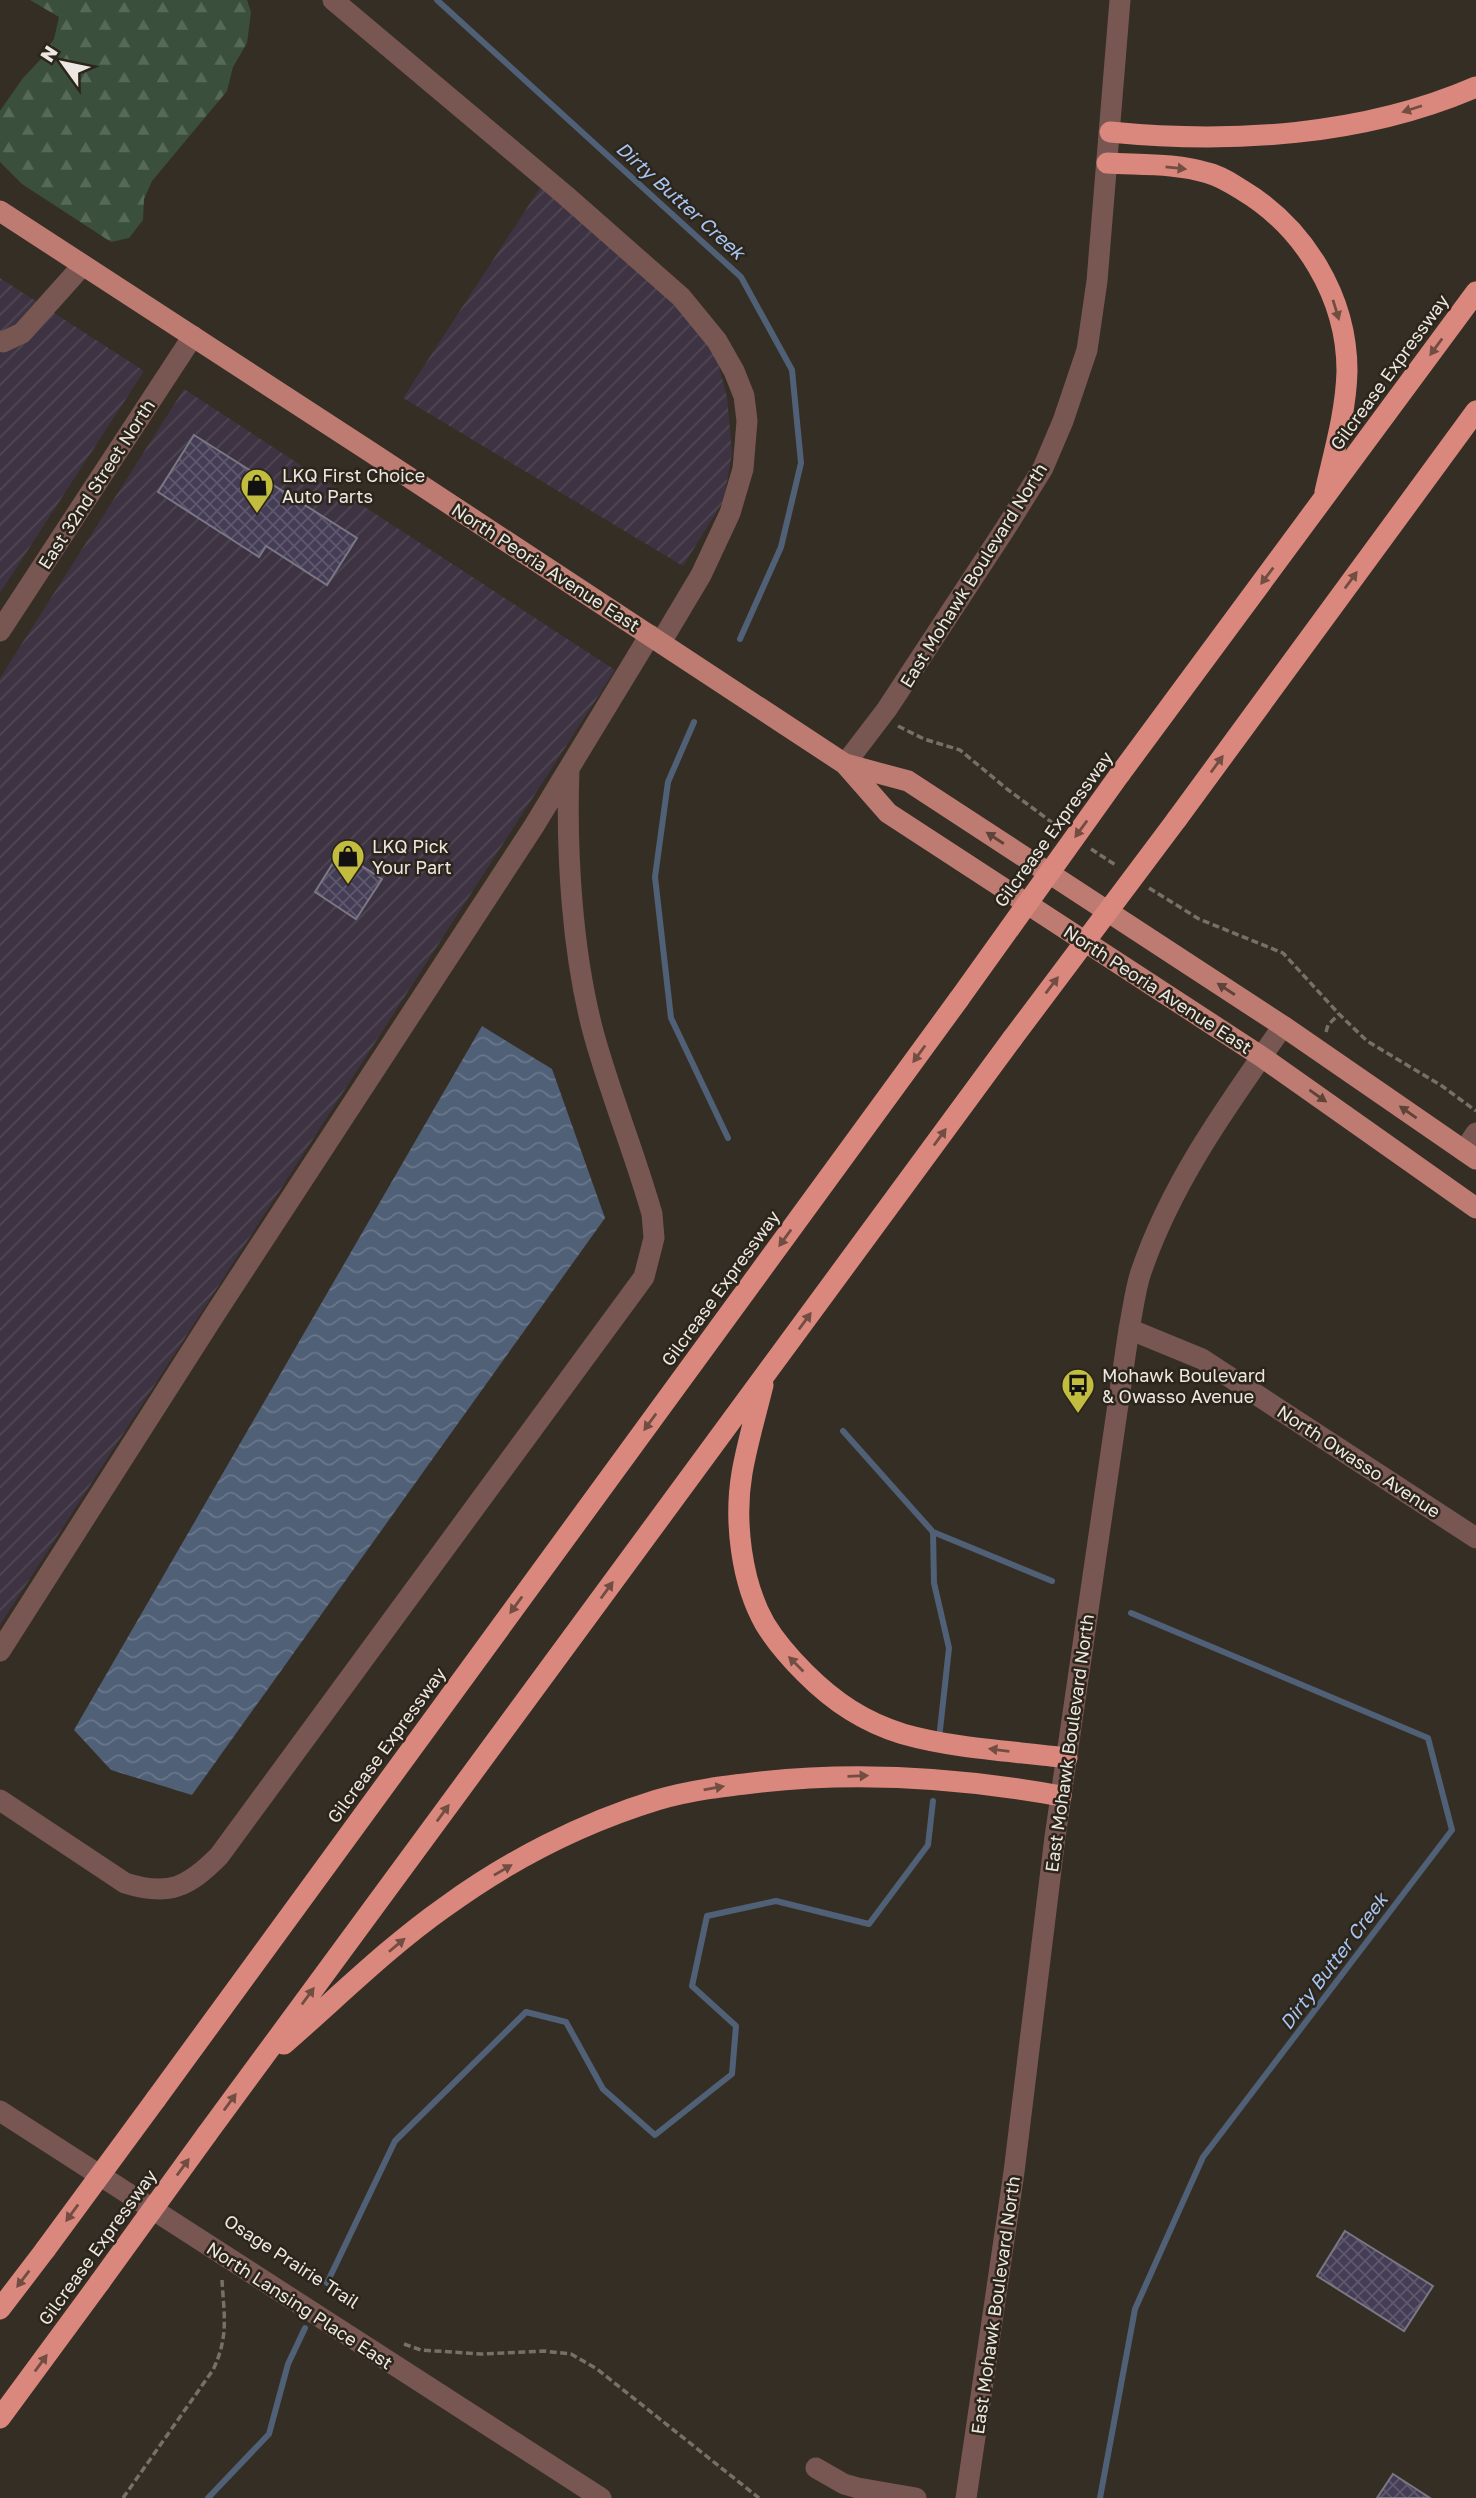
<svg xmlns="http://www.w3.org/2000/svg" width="1476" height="2498" font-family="'Golos Text',sans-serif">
  <defs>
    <pattern id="industrial-furrows" width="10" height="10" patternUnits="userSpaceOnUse" patternTransform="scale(1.75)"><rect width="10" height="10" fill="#3d3342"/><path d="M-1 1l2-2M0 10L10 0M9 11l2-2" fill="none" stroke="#504754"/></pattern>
    <pattern id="forest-firs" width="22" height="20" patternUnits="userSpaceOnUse" patternTransform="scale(1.75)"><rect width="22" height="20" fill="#3a503d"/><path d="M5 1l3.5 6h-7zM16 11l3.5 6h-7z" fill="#576959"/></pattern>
    <pattern id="water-waves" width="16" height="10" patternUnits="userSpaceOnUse" patternTransform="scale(1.75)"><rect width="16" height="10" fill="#506077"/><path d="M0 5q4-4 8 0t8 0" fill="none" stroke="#69778a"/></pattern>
    <pattern id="building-cross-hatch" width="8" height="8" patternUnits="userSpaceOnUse" patternTransform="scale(1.75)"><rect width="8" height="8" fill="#443d55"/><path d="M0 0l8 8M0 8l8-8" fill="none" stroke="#5f596d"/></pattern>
  </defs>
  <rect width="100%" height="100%" fill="#352e24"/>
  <path fill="url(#industrial-furrows)" d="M542,185L681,306L715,351L727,397L732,452L724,500L683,566L403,398Z
    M0,278L144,371L0,593Z
    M184,389L615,670L0,1625V678Z"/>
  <path fill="url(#forest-firs)" d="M30,0H247L251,12L247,43L233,67L227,91L152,181L144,199L143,220L129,238L111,242L22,184L0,162V111L23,78L40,60L54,39L59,17Z"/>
  <path fill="url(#water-waves)" d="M482,1026L552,1069L605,1218L192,1795L111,1770L74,1730Z"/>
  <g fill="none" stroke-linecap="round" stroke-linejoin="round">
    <path stroke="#506077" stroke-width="6" d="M437,0L741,277L792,370L801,463L781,547L740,639
      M694,722L668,782L655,877L671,1018L728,1138
      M843,1431L933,1532L1052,1581
      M933,1532L934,1583L949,1648L940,1730
      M327,2283L395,2141L526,2012L566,2022L603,2089L655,2135L732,2074L736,2026L692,1986L707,1916L776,1901L869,1924L928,1845L933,1801
      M208,2498L269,2434L288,2364L305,2328
      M1100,2498L1135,2309L1203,2157L1452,1830L1428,1738L1131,1613"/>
  </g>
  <path fill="url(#building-cross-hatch)" stroke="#7a7784" stroke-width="2" d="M194,435L357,538L327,585L266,546L259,557L158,492Z
    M340,852L382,879L356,919L315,892Z
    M1345,2231L1433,2286L1404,2331L1317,2276Z
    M1393,2474L1430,2498H1377Z"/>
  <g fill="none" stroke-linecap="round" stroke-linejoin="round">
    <path stroke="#767067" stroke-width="3.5" stroke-dasharray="7 3.5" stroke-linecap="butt" d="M898,726L924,739L960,750L1007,789L1058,827
      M1091,849L1117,866
      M1149,888L1199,919L1283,953L1339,1014L1367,1041L1442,1086L1476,1111
      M1326,1032L1328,1025L1339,1014
      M404,2344L421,2350L481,2354L544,2351L571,2354L597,2369L759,2498
      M123,2498L213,2370C229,2336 224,2316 222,2280"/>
    <path stroke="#785651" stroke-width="21" d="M333,0L565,195L681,297L717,341L734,371L744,396L747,421L743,469L730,513L701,575L661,642
      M0,341L3,342L22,333L83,265
      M0,631L193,336
      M845,764L887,709L1005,529L1043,468L1063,421L1087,350L1097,281L1120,0
      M1464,1151L1476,1133
      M1129,1329L1202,1359L1476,1538
      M0,1651L215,1314L534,826L650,635
      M0,1800L125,1883C169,1897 188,1887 219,1856L644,1277L654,1238L652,1214C635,1154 611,1096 594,1035C572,954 566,852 569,769
      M0,2111L601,2498
      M816,2468L844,2484L858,2488L916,2498
      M966,2498L1014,2172L1055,1837L1129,1329C1133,1310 1135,1290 1141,1272C1172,1181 1229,1103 1283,1026"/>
    <path stroke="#be7b71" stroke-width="21" d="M0,211L369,451L845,764L888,813L1262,1057L1476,1208
      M845,764L908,781L1283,1026L1476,1159"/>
    <path stroke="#da887d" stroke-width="21" d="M1110,132C1232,144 1363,136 1476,87
      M1107,163C1140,165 1176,163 1208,173C1220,176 1231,183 1242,190C1304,227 1347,297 1347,371C1346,412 1334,452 1325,492
      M1120,774L1476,292
      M1177,819L1476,411
      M763,1385C756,1414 747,1444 742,1473C734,1520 741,1582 765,1624C776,1642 790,1658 805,1673C834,1702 864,1722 903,1734C956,1749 1013,1751 1067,1758
      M284,2044C337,1998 388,1947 445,1907C508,1861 582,1823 657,1800C691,1790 726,1786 761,1782C862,1771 962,1778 1061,1796
      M156,2099L959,999
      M207,2134L1012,1039
      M0,2309L45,2250
      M0,2418L100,2282"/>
    <path stroke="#da887d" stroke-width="21" d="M959,999L1120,774
      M1012,1039L1177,819
      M45,2250L156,2099
      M100,2282L207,2134"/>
  </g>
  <defs><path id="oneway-solid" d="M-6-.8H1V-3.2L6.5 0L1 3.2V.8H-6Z" transform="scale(1.75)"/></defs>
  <g fill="#714d42">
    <use href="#oneway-solid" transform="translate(1412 109) rotate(162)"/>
    <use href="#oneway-solid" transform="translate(1176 168) rotate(6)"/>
    <use href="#oneway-solid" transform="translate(1336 310) rotate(73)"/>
    <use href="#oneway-solid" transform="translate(1436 347) rotate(126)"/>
    <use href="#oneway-solid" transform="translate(1267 576) rotate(127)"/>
    <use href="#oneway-solid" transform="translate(1351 580) rotate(-54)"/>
    <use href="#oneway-solid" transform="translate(1217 764) rotate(-54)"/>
    <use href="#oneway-solid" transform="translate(1081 829) rotate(126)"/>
    <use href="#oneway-solid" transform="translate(1052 985) rotate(-53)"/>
    <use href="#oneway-solid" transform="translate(919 1054) rotate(126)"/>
    <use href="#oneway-solid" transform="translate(940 1137) rotate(-54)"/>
    <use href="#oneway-solid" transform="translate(785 1238) rotate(126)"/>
    <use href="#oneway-solid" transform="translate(805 1321) rotate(-54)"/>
    <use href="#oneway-solid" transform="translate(650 1422) rotate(126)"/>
    <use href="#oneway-solid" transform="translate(607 1590) rotate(-54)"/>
    <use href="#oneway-solid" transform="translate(516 1605) rotate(126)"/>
    <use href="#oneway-solid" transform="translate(796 1664) rotate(-135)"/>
    <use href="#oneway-solid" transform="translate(999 1750) rotate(-173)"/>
    <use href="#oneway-solid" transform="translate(858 1776) rotate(-2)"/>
    <use href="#oneway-solid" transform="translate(714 1788) rotate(-10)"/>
    <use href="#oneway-solid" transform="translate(443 1813) rotate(-54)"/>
    <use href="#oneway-solid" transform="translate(503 1870) rotate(-30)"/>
    <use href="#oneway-solid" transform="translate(397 1945) rotate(-40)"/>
    <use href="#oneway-solid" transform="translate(308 1996) rotate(-54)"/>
    <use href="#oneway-solid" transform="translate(230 2102) rotate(-54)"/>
    <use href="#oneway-solid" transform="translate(183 2167) rotate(-54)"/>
    <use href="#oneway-solid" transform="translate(72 2213) rotate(126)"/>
    <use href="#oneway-solid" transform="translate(23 2279) rotate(127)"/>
    <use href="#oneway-solid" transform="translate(41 2363) rotate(-54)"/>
  </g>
  <g fill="#5e4339">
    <use href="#oneway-solid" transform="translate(995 838) rotate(-147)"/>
    <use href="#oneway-solid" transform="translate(1226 989) rotate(-147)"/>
    <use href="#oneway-solid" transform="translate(1318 1096) rotate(35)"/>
    <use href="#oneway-solid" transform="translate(1408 1112) rotate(-145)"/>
  </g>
  <defs>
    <symbol id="shop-pin" viewBox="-11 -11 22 30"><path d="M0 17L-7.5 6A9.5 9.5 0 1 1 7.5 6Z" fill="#c2bd3f" stroke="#2b251b"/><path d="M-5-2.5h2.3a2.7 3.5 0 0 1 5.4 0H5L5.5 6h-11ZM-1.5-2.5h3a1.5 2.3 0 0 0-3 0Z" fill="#111"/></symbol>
    <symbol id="bus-pin" viewBox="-11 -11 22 30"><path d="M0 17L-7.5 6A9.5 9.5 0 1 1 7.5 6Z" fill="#c2bd3f" stroke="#2b251b"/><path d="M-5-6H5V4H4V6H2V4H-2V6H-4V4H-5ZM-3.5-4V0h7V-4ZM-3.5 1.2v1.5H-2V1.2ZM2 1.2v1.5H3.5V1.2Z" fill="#111"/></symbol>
  </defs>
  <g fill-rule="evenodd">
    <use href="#shop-pin" x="238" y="466" width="38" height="52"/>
    <use href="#shop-pin" x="329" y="837" width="38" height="52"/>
    <use href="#bus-pin" x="1059" y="1366" width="38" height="52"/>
  </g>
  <g text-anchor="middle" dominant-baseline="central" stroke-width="5" stroke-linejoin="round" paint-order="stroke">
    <g font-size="18" fill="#ece7e1" stroke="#2b251b">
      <text transform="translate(1389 372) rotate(-54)">Gilcrease Expressway</text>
      <text transform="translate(96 484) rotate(-57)">East 32nd Street North</text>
      <text transform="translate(546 567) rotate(33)">North Peoria Avenue East</text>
      <text transform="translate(973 575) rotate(-58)">East Mohawk Boulevard North</text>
      <text transform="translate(1053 829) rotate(-54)">Gilcrease Expressway</text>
      <text transform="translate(1158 989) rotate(33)">North Peoria Avenue East</text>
      <text transform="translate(720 1288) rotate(-54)">Gilcrease Expressway</text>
      <text transform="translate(1359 1461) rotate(33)">North Owasso Avenue</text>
      <text transform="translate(1069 1743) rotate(-82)">East Mohawk Boulevard North</text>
      <text transform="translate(386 1745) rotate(-54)">Gilcrease Expressway</text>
      <text transform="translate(97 2247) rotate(-54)">Gilcrease Expressway</text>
      <text transform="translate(292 2261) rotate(33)">Osage Prairie Trail</text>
      <text transform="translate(300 2305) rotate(33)">North Lansing Place East</text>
      <text transform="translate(995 2305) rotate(-82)">East Mohawk Boulevard North</text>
    </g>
    <g font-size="18" fill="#ece7e1" stroke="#2b251b" text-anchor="start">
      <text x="282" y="475">LKQ First Choice<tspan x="282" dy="21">Auto Parts</tspan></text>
      <text x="372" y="846">LKQ Pick<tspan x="372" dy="21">Your Part</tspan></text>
      <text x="1102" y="1375">Mohawk Boulevard<tspan x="1102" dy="21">&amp; Owasso Avenue</tspan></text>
    </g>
    <g font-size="19" font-style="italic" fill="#a7c5f3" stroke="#2b251b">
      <text transform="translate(681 200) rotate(42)">Dirty Butter Creek</text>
      <text transform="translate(1333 1961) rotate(-53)">Dirty Butter Creek</text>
    </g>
  </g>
  <g transform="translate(63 63) rotate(303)" stroke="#2b251b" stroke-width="5" paint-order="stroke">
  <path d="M0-5L12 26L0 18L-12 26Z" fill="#ece7e1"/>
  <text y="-10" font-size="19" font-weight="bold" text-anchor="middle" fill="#ece7e1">N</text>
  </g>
</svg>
